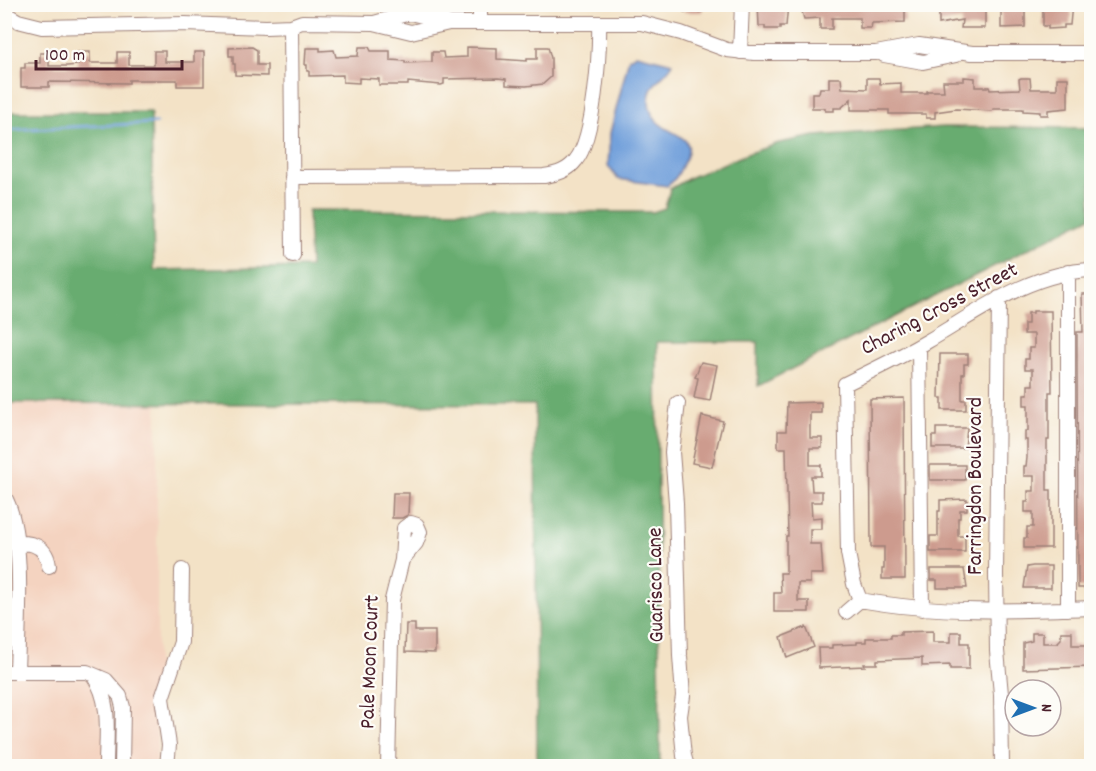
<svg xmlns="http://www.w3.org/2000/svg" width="1096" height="771" font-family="Dekko,sans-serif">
  <rect width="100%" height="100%" fill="#fdfcf7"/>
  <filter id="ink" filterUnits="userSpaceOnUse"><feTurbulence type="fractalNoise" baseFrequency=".0167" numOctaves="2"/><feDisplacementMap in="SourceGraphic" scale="12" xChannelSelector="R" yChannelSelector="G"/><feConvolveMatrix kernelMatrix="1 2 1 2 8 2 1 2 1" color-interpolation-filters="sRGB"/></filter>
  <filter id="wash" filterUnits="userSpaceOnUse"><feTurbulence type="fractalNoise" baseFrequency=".008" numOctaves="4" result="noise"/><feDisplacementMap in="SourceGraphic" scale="24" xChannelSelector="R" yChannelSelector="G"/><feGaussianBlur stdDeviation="1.35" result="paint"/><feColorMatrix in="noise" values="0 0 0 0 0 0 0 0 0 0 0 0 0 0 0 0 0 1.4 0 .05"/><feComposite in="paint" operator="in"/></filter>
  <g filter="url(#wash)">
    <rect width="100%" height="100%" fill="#f3e2c6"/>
    <path fill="#f4d3c0" d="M5,403L157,404V766H5Z"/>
    <path fill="#68ac70" stroke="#59664e" stroke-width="1.5" d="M5,112H151L154,270L310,267L308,210L653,212L665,208L670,189L691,177L747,154L779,143L815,136L944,127L1091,128V217L758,386V342H657L660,766H537L535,405L5,403Z"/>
    <path fill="#73a1db" stroke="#5e6083" stroke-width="1.5" d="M636,54L673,63C666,77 649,82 649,101C650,141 706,126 683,164C679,173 675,181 667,186L618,179L608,166L610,133L629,58Z"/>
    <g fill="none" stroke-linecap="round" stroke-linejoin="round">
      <path stroke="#73a1db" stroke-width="3" d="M649,6V4
        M4,130L156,123"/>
    </g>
    <g id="blocks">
      <path fill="#cd9b8e" d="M684,4H703L702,12H684Z
        M758,4H788L786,26H780V29H765V26H759Z
        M800,4H905V22L872,23L871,28H860V18H832V29H820V18L804,19Z
        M923,4H985V28H961L962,20L939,24V13H924Z
        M1001,4H1025V27L1001,28Z
        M1043,4H1072L1070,25H1064V28L1048,29V26H1043Z
        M252,47L257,50V65H267V76L235,75V64H233V56H229V48Z
        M359,47H369L371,51H390V60L405,61V63L432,62V52H443L444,58L467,57V47L497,48V59L527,61V59H537V47H548L551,58V77L543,84L526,86L506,85V79L498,78L444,79V84L441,85L408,82V85H379V79L359,78V83L343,82V75L309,76V71H307V65H305L306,48H320V51L334,50L336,57L358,56Z
        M154,51H165V62H194V52H204V86H177V80H129V83L49,82V87H21V68H25V63H40V53H49V66H67L78,65V52H90V63H117V52H129V65H154Z
        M964,77L975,78V87H989L990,90L1020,89L1019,79L1021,78H1030L1031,89H1057V78H1068V108L1048,110V115H1040V112L1023,111V109H993L992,111L956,109L935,112V118H926V114H889V110H851V99L841,108H834V111H825V108H812V93H819L820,88H829V78H841L842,88L867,89V78H879L880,84L901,83V93H927V91H944L943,81H964Z
        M1082,294H1092V588H1078L1077,359V332H1083Z
        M1033,311H1051L1052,392H1049V440H1047V490H1051V548H1024V538H1027V527H1033V512H1025V502H1028V491H1034V476H1024V466H1026L1027,458V440H1025V431H1028V405H1024V394H1028V385H1033V369H1025V359H1029V348H1034V334H1024V324H1028V313H1033Z
        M940,354H968V364H964V374H962V400H966V410H942V398H939Z
        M701,362L717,365L710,401L694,398L698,378L695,377Z
        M904,398L905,579H882V569H884V547H871L870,399Z
        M821,402V413H810V438H822V448H810V465H821V476H811L812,491H822V502H811L812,518L822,517V529H810V544H821L823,574H810V583H798V601H809V612H774V593H781L780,573H786V536H788L786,448H778V431H786L787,403Z
        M702,416L723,421L712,467L692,463Z
        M936,428H967L965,448H932V436H936Z
        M930,465H965V480H930Z
        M393,493H409L408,515L402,518H392Z
        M967,499V510H960V518H958V536H965V552H930V536H938V511H940V500Z
        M1033,566H1051V588H1024L1027,567Z
        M931,569H964L967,588H937V580H931Z
        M406,624H415V631H435V653L405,652Z
        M806,627L814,647L787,658L781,637Z
        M933,631V642H951V632H961V643H969V669H950V665L922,666V658L877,660V664H864L865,666L819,668L818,648H832V645L857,644V642H866V638H891V635H901V632Z
        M1061,632H1072V645H1092V667L1023,669V643L1032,641V633H1043V643H1057L1061,639Z"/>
    </g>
  </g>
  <g filter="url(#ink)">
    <use href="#blocks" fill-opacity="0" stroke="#9e8078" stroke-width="1.5"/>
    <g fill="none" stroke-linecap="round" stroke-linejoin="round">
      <defs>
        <path id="minor" d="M480,4V22
          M4,13L18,21L42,27L185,24L266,27L291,26L302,22L374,23L411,32L449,23
          M374,23L410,13L451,23H642L681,33L727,50L754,53H876L919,45L972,53H1092
          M291,26L293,255
          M740,52L742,4
          M884,55L923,62L956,55
          M292,177L544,176C557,174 568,171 576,160C594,138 600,53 599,23
          M1068,272V609
          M999,298L996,574L997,651L1001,694L1002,766
          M919,346L922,609
          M678,403L672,452L676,503L680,656L683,696L680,716L684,756L687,766
          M4,496C26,532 18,628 17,672
          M411,523L417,525L420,532L416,543L402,560L404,528Z
          M4,543C25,542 46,541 49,566
          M860,600L854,584L848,553L845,384C873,370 901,357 928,341C978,312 1030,272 1092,270
          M860,600C937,614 1014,611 1092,608
          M846,612L860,600
          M4,672H87L106,680L120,696L123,707L122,766
          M93,675C112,702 106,735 106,766
          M167,766L169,745L162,698L181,642L182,570
          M388,766L392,600L402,560"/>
      </defs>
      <use href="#minor" stroke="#9e8078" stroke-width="16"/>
      <use href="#minor" stroke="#fff" stroke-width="14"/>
    </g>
  </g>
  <g text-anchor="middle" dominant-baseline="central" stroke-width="4.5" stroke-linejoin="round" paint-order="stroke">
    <g font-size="22" fill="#4a1f2b" stroke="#fdfcf7">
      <text transform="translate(940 310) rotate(-28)">Charing Cross Street</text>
      <text transform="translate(976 486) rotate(-90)">Farringdon Boulevard</text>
      <text transform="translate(657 585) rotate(-91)">Guarisco Lane</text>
      <text transform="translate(371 662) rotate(-88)">Pale Moon Court</text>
    </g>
  </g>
  <rect width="1096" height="771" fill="none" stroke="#fdfcf7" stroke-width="24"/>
  <g transform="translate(1033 708) rotate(90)"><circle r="28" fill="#fdfcf7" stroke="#b5a4a5" stroke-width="1.5"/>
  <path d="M0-4.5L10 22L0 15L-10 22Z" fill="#1f6fb2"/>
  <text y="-9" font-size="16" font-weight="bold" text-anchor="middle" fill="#4a1f2b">N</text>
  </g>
  <path d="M36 60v9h146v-9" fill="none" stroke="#4a1f2b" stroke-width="3"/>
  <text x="45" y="60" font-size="18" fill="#4a1f2b" stroke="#fdfcf7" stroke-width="4.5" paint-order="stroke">100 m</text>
</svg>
